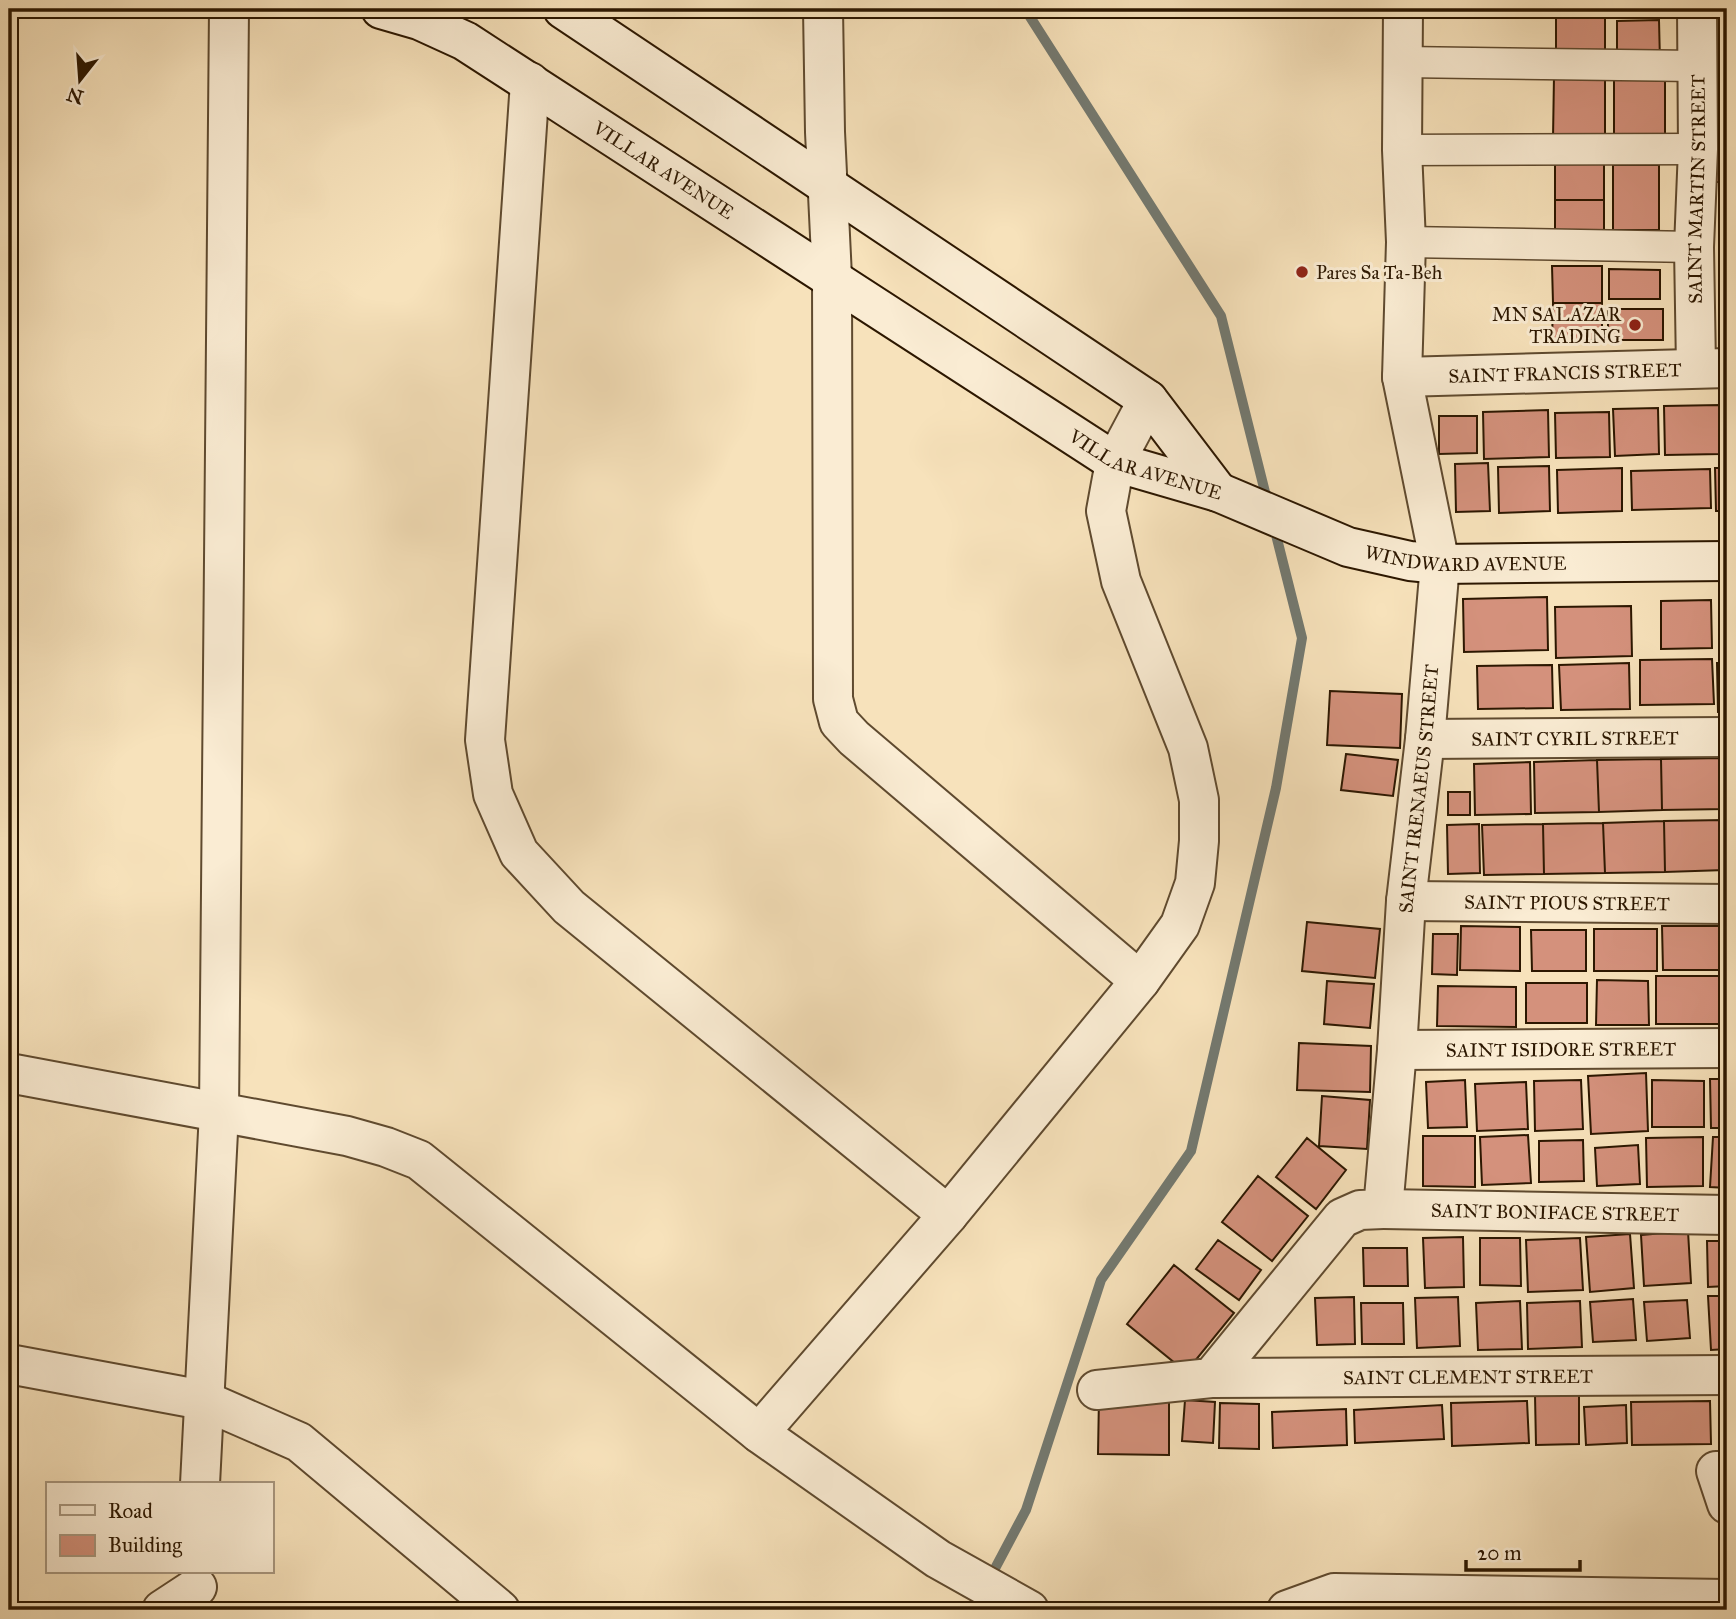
<svg xmlns="http://www.w3.org/2000/svg" width="1736" height="1619" font-family="'IM FELL Great Primer',serif">
  <rect width="100%" height="100%" fill="#f7e2bb"/>
  <filter id="stains"><feTurbulence type="fractalNoise" baseFrequency=".00286" numOctaves="4"/><feColorMatrix values="0 0 0 0 .2 0 0 0 0 .09 0 0 0 0 .02 0 0 0 .5 -.17"/></filter>
  <radialGradient id="worn" r=".72"><stop offset=".6" stop-color="#630" stop-opacity="0"/><stop offset="1" stop-color="#630" stop-opacity=".3"/></radialGradient>
  <g fill="none" stroke-linecap="round" stroke-linejoin="round">
    <path stroke="#737970" stroke-width="10" d="M1025,9L1221,316L1268,504
      M973,1610L1026,1510L1101,1280L1191,1151L1276,788L1302,638L1274,527"/>
  </g>
  <path fill="#d4917c" stroke="#2c1700" stroke-width="2" d="M1556,13L1605,14V52L1556,53Z
    M1659,20L1660,62L1617,61V21Z
    M1714,22H1727V69L1715,70Z
    M1614,74L1665,75V138H1614Z
    M1554,76H1605V140L1553,139Z
    M1713,128H1727V182H1714Z
    M1555,163H1604V200H1555Z
    M1613,165H1659V230H1613Z
    M1726,190H1727V232H1726Z
    M1555,200H1604V238H1555Z
    M1725,242H1727V288H1726Z
    M1552,266H1602V303H1553Z
    M1609,269L1660,270V299H1609Z
    M1723,298H1727V341H1722Z
    M1553,303H1602V340H1552Z
    M1608,309H1663V340H1608Z
    M1720,405L1721,454L1665,455L1664,406Z
    M1726,406H1727V455H1726Z
    M1658,408L1659,454L1615,456L1613,409Z
    M1548,410L1549,457L1484,459L1483,412Z
    M1609,412L1610,457L1556,458L1555,413Z
    M1439,416H1477V453L1439,454Z
    M1488,463L1490,511L1456,512L1455,464Z
    M1549,466L1550,511L1499,513L1498,467Z
    M1622,468V511L1558,513L1557,470Z
    M1715,468H1727V511H1716Z
    M1710,469L1711,508L1632,510L1631,471Z
    M1547,597L1548,650L1464,652L1463,599Z
    M1711,600L1712,648L1661,649V601Z
    M1631,606L1632,656L1556,658L1555,607Z
    M1712,659L1714,704L1640,705V660Z
    M1629,663L1630,709L1561,710L1559,665Z
    M1717,663H1727V711L1718,712Z
    M1552,665L1553,708L1478,709L1477,666Z
    M1330,691L1402,694L1400,748L1327,745Z
    M1346,754L1398,760L1393,796L1341,790Z
    M1724,758L1726,809L1662,810L1661,759Z
    M1661,759L1662,810L1599,812L1597,760Z
    M1597,760L1599,812L1535,813L1534,762Z
    M1530,762L1531,814L1475,815L1474,764Z
    M1448,792H1470V815H1448Z
    M1724,820L1725,870L1665,872L1664,821Z
    M1664,821L1665,872L1605,873L1603,823Z
    M1603,823L1605,873L1544,874L1543,824Z
    M1479,824L1480,873L1448,874L1447,825Z
    M1543,824L1544,874L1484,875L1482,825Z
    M1307,922L1380,929L1375,978L1302,971Z
    M1461,926L1520,927V971L1460,970Z
    M1662,926H1721L1722,970H1663Z
    M1594,929H1657V971H1594Z
    M1531,930H1586V971H1532Z
    M1433,934H1458L1457,975L1432,974Z
    M1656,976H1725V1024H1656Z
    M1597,980L1648,981L1649,1025H1596Z
    M1327,981L1374,984L1370,1028L1324,1024Z
    M1526,983H1587V1023H1526Z
    M1438,986L1516,987V1027L1437,1026Z
    M1299,1043L1371,1046L1370,1092L1297,1090Z
    M1646,1073L1648,1131L1591,1134L1588,1076Z
    M1710,1079H1727V1128H1711Z
    M1465,1080L1467,1127L1428,1128L1426,1082Z
    M1581,1080L1583,1129L1535,1131L1534,1081Z
    M1652,1080L1704,1081V1127H1652Z
    M1526,1082L1528,1129L1477,1131L1475,1084Z
    M1322,1096L1370,1100L1367,1149L1319,1146Z
    M1528,1135L1531,1183L1482,1185L1480,1137Z
    M1423,1136H1475V1187L1423,1186Z
    M1703,1137V1186L1647,1187L1646,1138Z
    M1713,1137H1727V1188L1710,1187Z
    M1307,1138L1346,1170L1316,1209L1276,1177Z
    M1583,1140L1584,1181L1539,1182V1141Z
    M1638,1145L1640,1184L1597,1186L1595,1148Z
    M1258,1176L1308,1216L1272,1261L1222,1222Z
    M1688,1231L1691,1283L1644,1286L1641,1235Z
    M1630,1234L1634,1288L1590,1292L1586,1237Z
    M1463,1237L1464,1287L1425,1288L1423,1238Z
    M1480,1238H1520L1521,1286L1480,1285Z
    M1580,1238L1583,1290L1528,1292L1526,1240Z
    M1218,1240L1261,1270L1239,1300L1196,1269Z
    M1707,1241H1727V1286L1708,1287Z
    M1363,1248H1407L1408,1286H1364Z
    M1174,1265L1234,1313L1186,1372L1127,1324Z
    M1708,1296H1727V1349L1711,1350Z
    M1354,1297L1355,1344L1317,1345L1315,1298Z
    M1458,1297L1460,1346L1417,1348L1415,1298Z
    M1633,1299L1636,1340L1593,1342L1590,1302Z
    M1687,1300L1690,1338L1647,1341L1644,1302Z
    M1520,1301L1522,1349L1478,1350L1476,1303Z
    M1580,1301L1582,1347L1528,1349L1527,1303Z
    M1361,1303H1403L1404,1344H1362Z
    M1535,1395H1579V1444L1536,1445Z
    M1099,1397L1169,1398V1455L1098,1454Z
    M1185,1400L1215,1402L1213,1443L1182,1441Z
    M1527,1401L1529,1443L1452,1446L1451,1403Z
    M1710,1401L1711,1444L1632,1445L1631,1402Z
    M1220,1403L1259,1404V1449L1219,1448Z
    M1442,1405L1444,1439L1355,1443L1354,1410Z
    M1626,1405L1627,1443L1586,1445L1584,1407Z
    M1346,1409L1347,1445L1273,1448L1272,1412Z"/>
  <g fill="none" stroke-linecap="round" stroke-linejoin="round">
    <defs>
      <path id="pedestrian" d="M1403,62L1696,66
        M1402,150L1698,149
        M1406,242L1694,247"/>
      <g id="minor">
        <path d="M823,9L825,132L832,277L833,699L839,722L854,738L1140,981"/>
        <path d="M530,82L485,740L493,794L519,853L569,907L948,1215"/>
        <path id="s1" d="M1696,367L1694,247L1698,149L1697,9"/>
        <path id="s2" d="M1402,377L1727,368"/>
        <path id="s3" d="M1425,739L1727,737"/>
        <path id="s4" d="M1406,901L1727,904"/>
        <path id="s5" d="M1397,1050L1727,1048"/>
        <path d="M9,1073L347,1136L386,1147L419,1160L759,1433L938,1559L1029,1610"/>
        <path id="s6" d="M1383,1209L1727,1215"/>
        <path d="M9,1364L203,1400L299,1442L500,1610"/>
        <path id="s7" d="M1211,1378L1727,1375"/>
        <path id="s8" d="M1097,1390L1211,1378L1342,1218L1360,1210L1383,1209L1397,1050L1406,901L1425,739L1440,564L1402,377L1406,242L1402,150L1403,9"/>
        <path d="M759,1433L948,1215L1140,981L1180,925L1195,883L1199,841V800L1188,748L1121,581L1106,511L1115,462L1148,400"/>
        <path d="M1716,1471L1727,1504"/>
        <path d="M200,1484L219,1112L229,9"/>
        <path d="M162,1610L197,1587"/>
        <path d="M1287,1610L1334,1593L1727,1599"/>
      </g>
      <g id="secondary">
        <path id="s9" d="M381,9L419,20L465,41L1115,462L1218,492L1348,547L1410,561L1440,564L1727,561"/>
        <path d="M563,9L1148,400L1218,492"/>
      </g>
    </defs>
    <use href="#pedestrian" stroke="#5f4a2f" stroke-width="33"/>
    <use href="#minor" stroke="#5f4a2f" stroke-width="42"/>
    <use href="#secondary" stroke="#2c1700" stroke-width="42"/>
    <use href="#pedestrian" stroke="#faecd3" stroke-width="30"/>
    <use href="#minor" stroke="#faecd3" stroke-width="38"/>
    <use href="#secondary" stroke="#faecd3" stroke-width="38"/>
  </g>
  <g fill="#8f2418" stroke="#faecd3" stroke-width="2.5">
    <circle cx="1302" cy="272" r="7"/>
    <circle cx="1635" cy="325" r="7"/>
  </g>
  <g text-anchor="middle" dominant-baseline="central" stroke-width="6" stroke-linejoin="round" paint-order="stroke">
    <g font-size="19" fill="#2c1700" stroke="#faecd3">
      <text stroke="none"><textPath href="#s9" startOffset="327">VILLAR AVENUE</textPath></text>
      <text stroke="none"><textPath href="#s1" startOffset="178">SAINT MARTIN STREET</textPath></text>
      <text stroke="none"><textPath href="#s2" startOffset="163">SAINT FRANCIS STREET</textPath></text>
      <text stroke="none"><textPath href="#s9" startOffset="894">VILLAR AVENUE</textPath></text>
      <text stroke="none"><textPath href="#s9" startOffset="1232">WINDWARD AVENUE</textPath></text>
      <text stroke="none"><textPath href="#s3" startOffset="150">SAINT CYRIL STREET</textPath></text>
      <text stroke="none"><textPath href="#s8" startOffset="786">SAINT IRENAEUS STREET</textPath></text>
      <text stroke="none"><textPath href="#s4" startOffset="161">SAINT PIOUS STREET</textPath></text>
      <text stroke="none"><textPath href="#s5" startOffset="164">SAINT ISIDORE STREET</textPath></text>
      <text stroke="none"><textPath href="#s6" startOffset="172">SAINT BONIFACE STREET</textPath></text>
      <text stroke="none"><textPath href="#s7" startOffset="257">SAINT CLEMENT STREET</textPath></text>
    </g>
    <g font-size="19" fill="#2c1700" stroke="#faecd3" text-anchor="start">
      <text x="1316" y="272">Pares Sa Ta-Beh</text>
      <text x="1621" y="314" text-anchor="end">MN SALAZAR<tspan x="1621" dy="22">TRADING</tspan></text>
    </g>
  </g>
  <rect width="1736" height="1619" fill="none" stroke="#f7e2bb" stroke-width="35"/>
  <rect x="10" y="10" width="1715" height="1598" fill="none" stroke="#2c1700" stroke-width="3.5"/>
  <rect x="18" y="18" width="1701" height="1584" fill="none" stroke="#2c1700" stroke-width="2"/>
  <rect x="46" y="1482" width="228" height="91" fill="#faecd3" stroke="#a8977f" stroke-width="2"/>
  <rect x="60" y="1505" width="35" height="10" fill="#faecd3" stroke="#a8977f" stroke-width="2"/>
  <text x="108" y="1518" font-size="21" fill="#2c1700">Road</text>
  <rect x="60" y="1535" width="35" height="21" fill="#d4917c" stroke="#a8977f" stroke-width="2"/>
  <text x="108" y="1552" font-size="21" fill="#2c1700">Building</text>
  <g transform="translate(80 80) rotate(197)" stroke="#faecd3" stroke-width="5" paint-order="stroke">
  <path d="M0-5L12 26L0 18L-12 26Z" fill="#2c1700"/>
  <text y="-10" font-size="19" font-weight="bold" text-anchor="middle" fill="#2c1700">N</text>
  </g>
  <path d="M1466 1560v10h114v-10" fill="none" stroke="#2c1700" stroke-width="3.5"/>
  <text x="1477" y="1560" font-size="21" fill="#2c1700" stroke="#faecd3" stroke-width="5" paint-order="stroke">20 m</text>
  <rect width="100%" height="100%" filter="url(#stains)"/>
  <rect width="100%" height="100%" fill="url(#worn)"/>
</svg>
